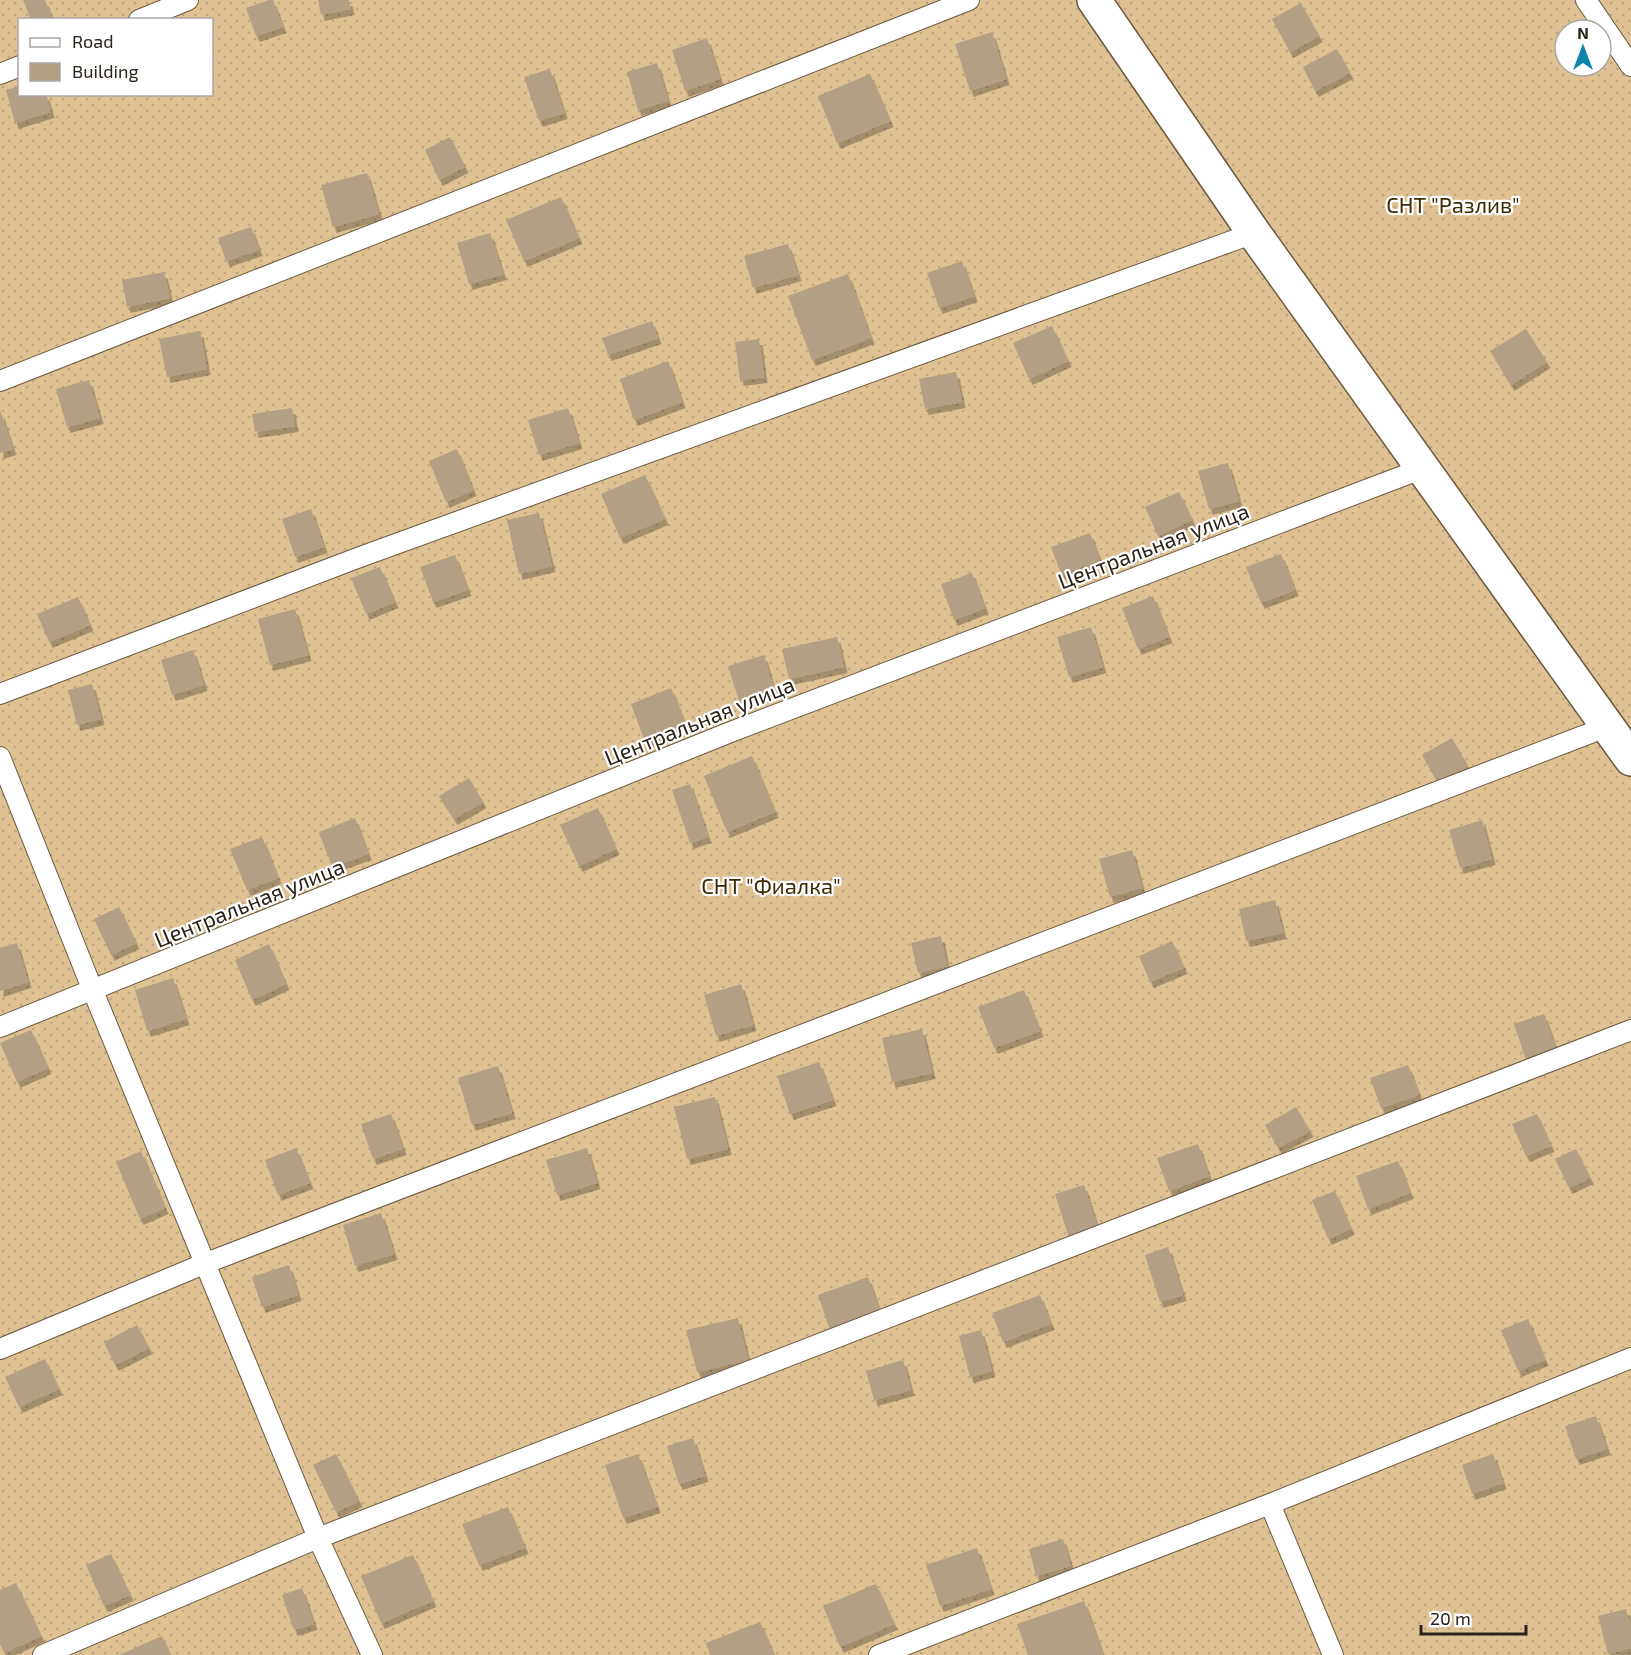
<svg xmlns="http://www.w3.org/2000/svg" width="1631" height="1655" font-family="'Exo 2',sans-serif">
  <defs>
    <pattern id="garden-dots" width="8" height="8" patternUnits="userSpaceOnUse" patternTransform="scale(1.5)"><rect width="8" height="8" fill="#dfc194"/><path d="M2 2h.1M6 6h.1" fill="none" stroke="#c0a67f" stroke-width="1.8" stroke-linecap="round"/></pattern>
    <filter id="shadow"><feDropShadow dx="3.5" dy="6" stdDeviation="0" flood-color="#0004"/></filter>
  </defs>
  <rect width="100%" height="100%" fill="#f4dfc1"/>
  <path fill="url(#garden-dots)" fill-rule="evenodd" d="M0,0H1631V1655H0ZM20,20H212V94H20ZM1565,30H1601V66H1565Z"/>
  <path fill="#b39f83" filter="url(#shadow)" d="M23,0H45L53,20H31Z
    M269,0H273L283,27L256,36L246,8Z
    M318,0H349L351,9L321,15Z
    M1301,3L1319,36L1290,52L1272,19Z
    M992,32L1006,79L970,91L955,44Z
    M707,38L720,79L685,91L672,50Z
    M1337,49L1350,73L1315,91L1303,67Z
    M657,63L668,101L638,110L627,72Z
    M550,69L564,113L539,121L524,77Z
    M870,74L890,121L837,143L818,96Z
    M20,86V94H46L51,112L15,123L6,90Z
    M450,137L465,167L439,180L425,150Z
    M367,173L379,214L333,227L321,185Z
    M561,197L579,238L524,261L506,220Z
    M251,227L259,250L226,261L218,238Z
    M490,233L503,274L469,284L457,243Z
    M788,244L798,275L753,288L744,256Z
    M962,261L974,296L939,308L927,273Z
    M164,272L170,298L127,307L122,280Z
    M848,274L871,338L812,360L788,296Z
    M652,321L658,338L608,355L602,338Z
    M1052,326L1068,361L1029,379L1013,343Z
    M1526,329L1547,362L1511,385L1490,351Z
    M200,331L207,369L167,377L159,339Z
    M759,339L764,377L740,380L735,342Z
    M668,361L682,402L634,420L620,379Z
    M956,372L962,402L925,409L919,379Z
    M89,380L100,418L67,427L56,389Z
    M292,408L295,426L255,432L252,414Z
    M568,408L579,443L539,455L528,420Z
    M0,410L13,449L0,453Z
    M457,449L473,490L446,502L429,461Z
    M1228,463L1239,501L1209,509L1198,471Z
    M645,475L665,519L620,538L601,494Z
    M1179,492L1192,520L1158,536L1145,507Z
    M311,509L324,547L295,557L282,519Z
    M539,513L552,566L519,574L507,520Z
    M1090,533L1100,560L1061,574L1051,547Z
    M1281,554L1295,590L1261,603L1246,567Z
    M455,555L468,590L433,602L420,567Z
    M380,567L395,602L366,614L351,578Z
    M972,573L985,608L954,620L941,584Z
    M1153,596L1169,637L1138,649L1122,608Z
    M78,597L90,625L49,642L37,614Z
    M295,609L308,655L270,665L258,619Z
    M1091,627L1103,667L1069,677L1057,637Z
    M837,637L844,667L789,679L782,649Z
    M193,650L204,685L172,695L161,660Z
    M764,655L774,691L739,701L728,666Z
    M92,684L101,719L77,725L68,690Z
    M671,688L686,726L645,742L631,704Z
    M1452,738L1468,766L1438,783L1422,755Z
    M752,756L775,812L727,832L704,776Z
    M469,778L483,802L454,819L439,796Z
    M690,784L708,837L690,843L672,790Z
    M598,808L616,849L579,866L560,825Z
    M355,818L368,854L332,867L319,832Z
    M1482,820L1492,859L1460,868L1449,830Z
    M262,837L278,878L247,890L230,849Z
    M1132,850L1142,888L1110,897L1099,859Z
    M1275,900L1283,933L1246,941L1239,909Z
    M119,907L136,943L111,955L94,919Z
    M941,936L947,966L918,973L911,943Z
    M1172,941L1184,968L1150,982L1139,956Z
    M17,943L28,982L0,991V948Z
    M269,944L286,984L252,1000L235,960Z
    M173,978L186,1019L147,1031L135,990Z
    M741,984L753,1025L716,1036L704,995Z
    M1024,990L1040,1031L994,1048L978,1007Z
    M1544,1014L1556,1049L1526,1060L1514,1024Z
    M922,1029L932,1073L892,1082L882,1038Z
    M31,1030L48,1068L17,1082L0,1043Z
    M819,1062L833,1100L790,1114L777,1076Z
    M1408,1065L1419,1095L1381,1108L1370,1078Z
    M498,1066L512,1113L472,1125L458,1078Z
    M715,1097L728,1149L687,1159L674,1107Z
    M1296,1107L1310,1131L1278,1148L1265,1125Z
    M391,1114L403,1149L373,1159L361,1124Z
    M1537,1114L1551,1146L1526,1156L1512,1124Z
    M1198,1144L1209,1176L1169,1191L1157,1158Z
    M296,1148L310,1183L278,1195L265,1160Z
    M587,1148L597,1183L557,1195L546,1160Z
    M1576,1149L1590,1178L1569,1188L1555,1159Z
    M141,1151L165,1208L140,1219L116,1162Z
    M1398,1161L1410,1193L1368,1209L1356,1176Z
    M1084,1185L1098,1229L1069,1238L1055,1194Z
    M1335,1191L1351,1229L1328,1239L1312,1200Z
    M381,1213L394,1254L355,1266L343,1225Z
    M1168,1247L1183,1295L1160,1302L1145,1255Z
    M289,1265L298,1295L262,1307L252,1277Z
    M868,1277L880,1313L830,1330L818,1295Z
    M1040,1295L1051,1324L1003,1342L992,1313Z
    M738,1318L748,1360L697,1372L686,1330Z
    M1528,1319L1545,1360L1518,1371L1501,1330Z
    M137,1325L149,1348L115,1365L104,1342Z
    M981,1330L992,1371L970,1377L959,1336Z
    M45,1359L59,1389L19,1407L5,1377Z
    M903,1360L911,1390L874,1400L866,1371Z
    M1596,1416L1607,1449L1576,1459L1565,1426Z
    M693,1438L705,1476L679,1484L667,1446Z
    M336,1454L359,1501L336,1512L313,1465Z
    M638,1454L657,1507L623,1518L605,1465Z
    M1493,1454L1503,1483L1472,1494L1462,1465Z
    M508,1507L525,1548L479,1565L462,1524Z
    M1063,1539L1071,1566L1036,1576L1029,1549Z
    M977,1548L991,1589L940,1606L926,1565Z
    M111,1554L130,1595L104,1606L86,1565Z
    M413,1555L433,1601L381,1623L361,1576Z
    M16,1583L41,1636L4,1653L0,1644V1590Z
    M876,1584L894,1624L840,1647L823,1606Z
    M302,1588L314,1624L294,1630L282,1595Z
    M1084,1601L1103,1655H1028L1017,1624Z
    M1626,1609L1631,1627V1648L1608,1654L1598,1616Z
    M760,1622L774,1655H710L706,1643Z
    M162,1636L170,1655H119Z"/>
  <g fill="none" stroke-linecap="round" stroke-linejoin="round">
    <defs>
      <path id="service" d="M1586,0L1631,66
        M139,20L188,0
        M0,74L20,66
        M0,381L969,0
        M0,694L360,557L1254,233
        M0,757L93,991L318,1538L372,1655
        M0,1027L728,733L1421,469
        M0,1349L206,1263L1609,726
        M1270,1504L1333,1655
        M43,1655L318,1538L1631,1030
        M879,1655L1270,1504L1631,1358"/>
      <path id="minor" d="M1094,0L1254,233L1631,759"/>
    </defs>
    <use href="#service" stroke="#6b5a40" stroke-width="22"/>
    <use href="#minor" stroke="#6b5a40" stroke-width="36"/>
    <use href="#service" stroke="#fff" stroke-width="20"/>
    <use href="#minor" stroke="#fff" stroke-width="33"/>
  </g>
  <g text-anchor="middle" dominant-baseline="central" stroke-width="4.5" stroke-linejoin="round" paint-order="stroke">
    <g font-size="22" fill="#3f2901" stroke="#fff">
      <text x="1453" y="204">СНТ "Разлив"</text>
      <text x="771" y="885">СНТ "Фиалка"</text>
    </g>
    <g font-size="22" fill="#2a2318" stroke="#fff">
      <text transform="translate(1153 545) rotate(-21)">Центральная улица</text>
      <text transform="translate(699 720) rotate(-22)">Центральная улица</text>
      <text transform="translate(249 902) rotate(-22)">Центральная улица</text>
    </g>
  </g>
  <rect x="18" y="18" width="195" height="78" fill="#ffffff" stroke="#aaa7a3" stroke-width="1.5"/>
  <rect x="30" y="38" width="30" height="9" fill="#ffffff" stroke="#aaa7a3" stroke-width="1.5"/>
  <text x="72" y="48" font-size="18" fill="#2a2318">Road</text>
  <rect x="30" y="63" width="30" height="18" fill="#b39f83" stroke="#aaa7a3" stroke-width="1.5"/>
  <text x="72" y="78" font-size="18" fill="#2a2318">Building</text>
  <g transform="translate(1583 48)"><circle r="28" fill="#ffffff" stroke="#aaa7a3" stroke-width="1.5"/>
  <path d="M0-4.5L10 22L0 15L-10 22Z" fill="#0e85aa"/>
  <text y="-9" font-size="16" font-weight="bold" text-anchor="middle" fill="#2a2318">N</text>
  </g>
  <path d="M1421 1625v9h105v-9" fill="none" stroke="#2a2318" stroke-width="3"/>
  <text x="1430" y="1625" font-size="18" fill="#2a2318" stroke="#ffffff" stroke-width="4.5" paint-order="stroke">20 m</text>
</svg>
